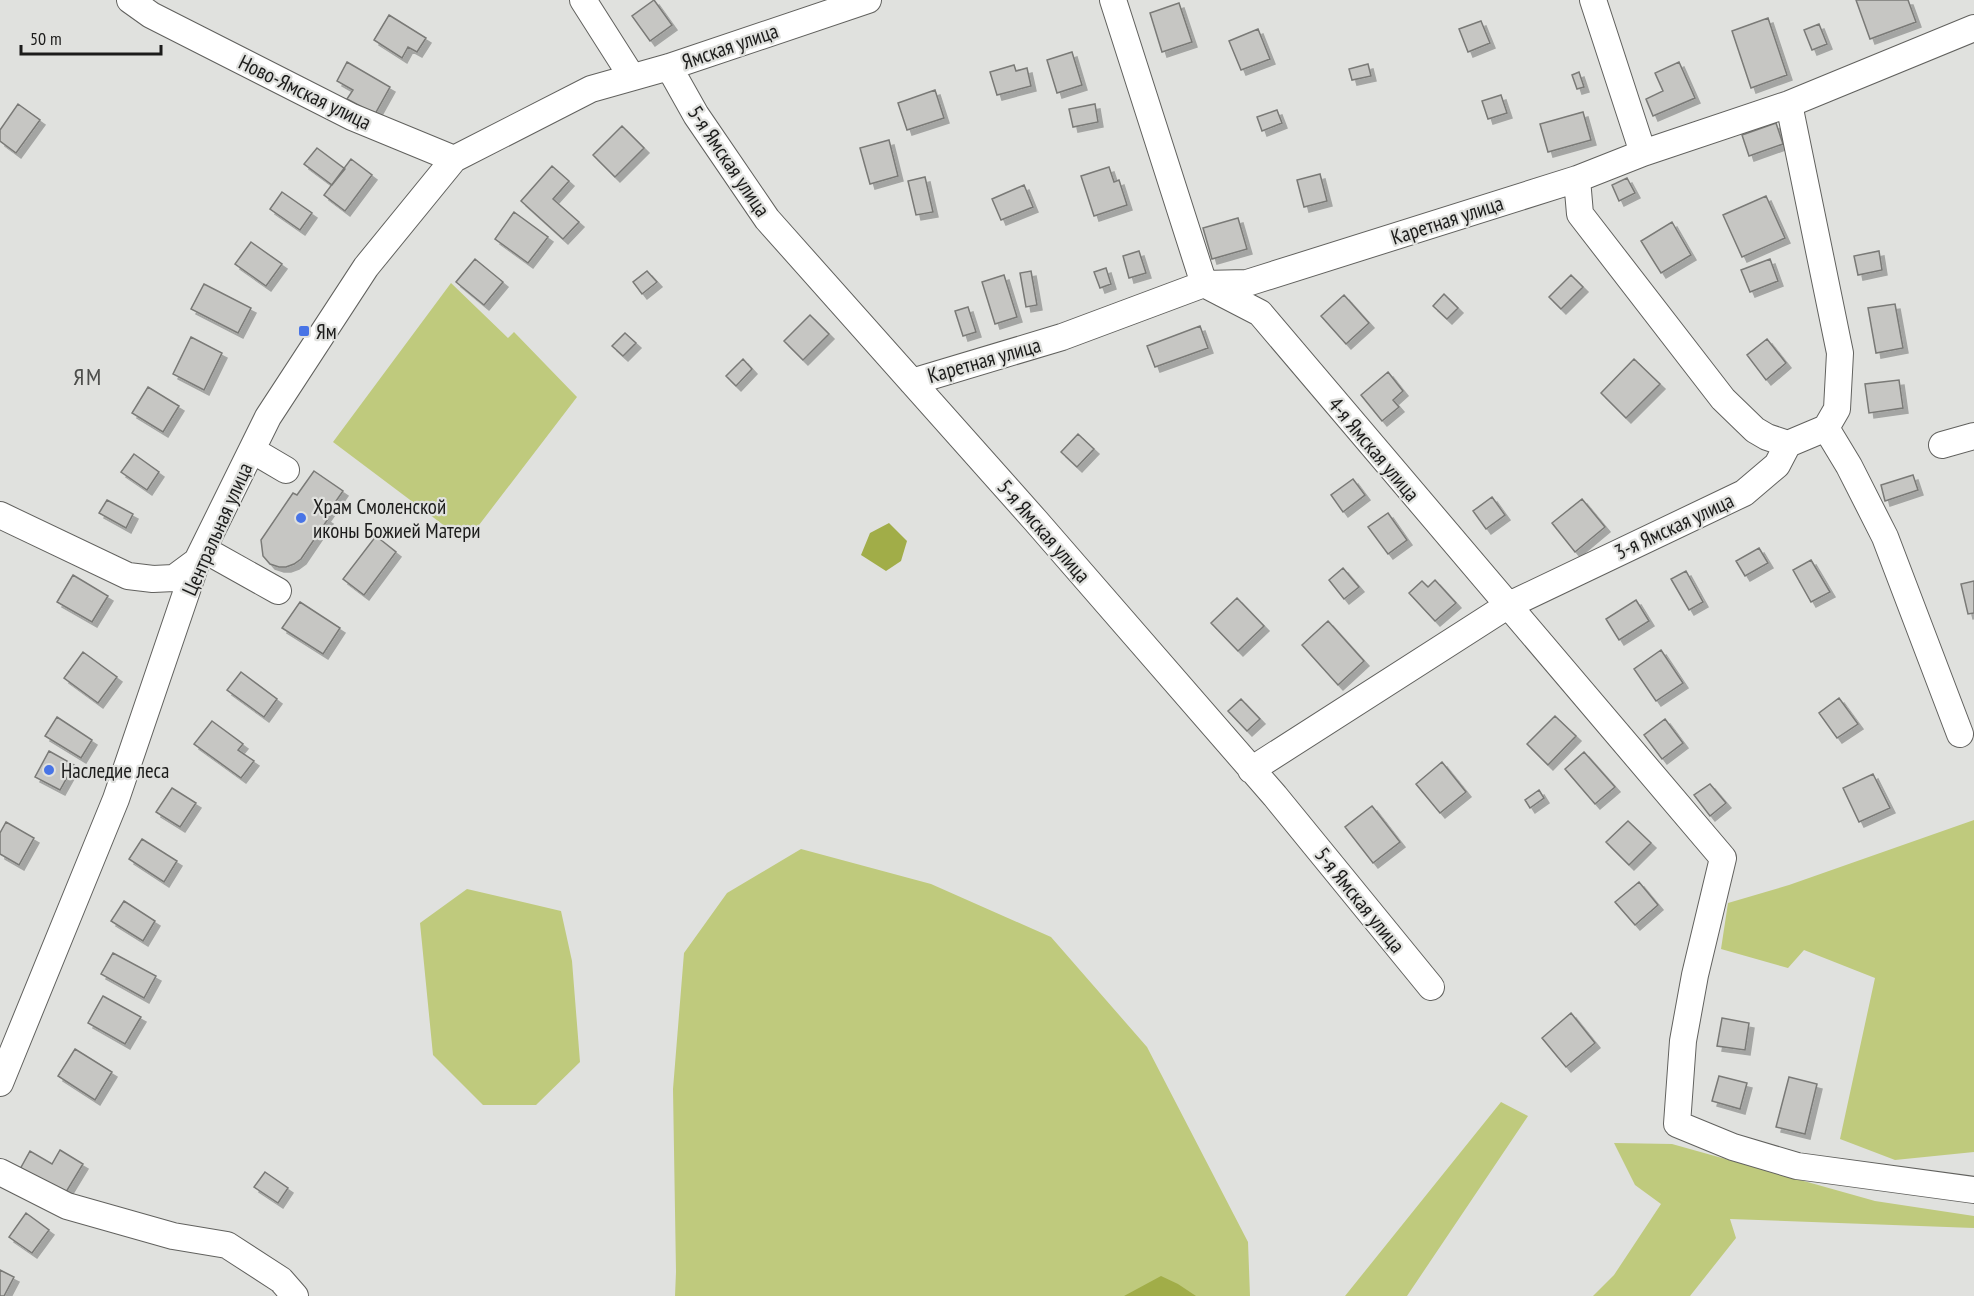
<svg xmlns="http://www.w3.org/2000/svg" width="1974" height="1296" font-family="'PT Sans Narrow',sans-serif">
  <defs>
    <filter id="shadow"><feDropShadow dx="5" dy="5" stdDeviation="0" flood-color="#0004"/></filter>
  </defs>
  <rect width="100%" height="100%" fill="#e0e1de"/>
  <path fill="#bfca7d" d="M451,283L508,338L514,332L577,397L466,542L333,442Z
    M1974,820V1152L1895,1160L1840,1139L1875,978L1804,950L1788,968L1721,949L1728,903L1789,885Z
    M801,849L931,884L1051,937L1147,1047L1248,1242L1250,1296H675L676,1272L673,1089L684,953L727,893Z
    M467,889L561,911L572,961L580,1062L536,1105H483L433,1055L420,923Z
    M1501,1102L1528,1116L1407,1296H1345Z
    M1614,1143L1672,1144L1875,1201L1974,1216V1228L1730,1219L1736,1238L1690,1296H1593L1614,1275L1661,1204L1635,1185Z"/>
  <path fill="#a1ad48" d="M889,523L907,541L901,561L886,571L861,555L870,533Z
    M1161,1276L1178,1284L1196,1296H1124Z"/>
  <path fill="#c6c6c3" stroke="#7a7a77" stroke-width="1.5" filter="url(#shadow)" d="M654,0L672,25L650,41L632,16Z
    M1856,0H1908L1916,22L1870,39Z
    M1179,3L1192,42L1162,52L1150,13Z
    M389,15L426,38L417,52L408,47L402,58L374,40Z
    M1768,18L1787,75L1751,88L1732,31Z
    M1481,21L1490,43L1468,52L1459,29Z
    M1819,24L1827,44L1812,50L1804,30Z
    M1258,29L1270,59L1241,70L1229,41Z
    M1072,52L1082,85L1057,93L1047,60Z
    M347,62L390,87L375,114L347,99L353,90L337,81Z
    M1679,62L1695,98L1653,116L1646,99L1663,91L1655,73Z
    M1368,64L1371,76L1352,80L1349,69Z
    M1014,65L1016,71L1027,68L1031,86L997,95L990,72Z
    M1579,72L1584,87L1577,89L1572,75Z
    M935,90L944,118L907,130L898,103Z
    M1501,95L1507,113L1488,119L1482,101Z
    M18,104L40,120L16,153L0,141V130Z
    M1095,104L1098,122L1073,127L1069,109Z
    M1277,110L1282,123L1262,131L1257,117Z
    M1583,112L1591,140L1548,152L1540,124Z
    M1776,123L1783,144L1749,156L1742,135Z
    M622,126L644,148L615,177L593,155Z
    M889,140L898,176L870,184L860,148Z
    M317,148L345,169L332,185L304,164Z
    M351,159L372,175L345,211L324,195Z
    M552,166L569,181L553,199L579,222L563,239L521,201Z
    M1109,167L1114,182L1119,180L1127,205L1094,216L1081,176Z
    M1320,174L1327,201L1304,207L1297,180Z
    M925,177L933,212L916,215L908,181Z
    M1627,178L1635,193L1619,201L1612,185Z
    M1024,185L1033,207L1001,220L992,199Z
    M282,192L312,213L300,230L270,209Z
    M1766,196L1785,238L1742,257L1723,215Z
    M514,212L548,237L528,263L495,239Z
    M1238,218L1247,249L1212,259L1203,228Z
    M1672,222L1691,255L1661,273L1641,241Z
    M251,242L282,264L266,286L235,264Z
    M1139,251L1146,273L1129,278L1123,256Z
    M1879,251L1882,270L1858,275L1854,256Z
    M475,259L503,282L484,305L456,282Z
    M1770,259L1778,281L1750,292L1741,270Z
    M1106,268L1111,284L1100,288L1094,272Z
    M647,271L657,282L642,294L633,282Z
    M1031,271L1037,305L1026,307L1020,273Z
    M1004,275L1017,317L995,324L982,282Z
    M1571,275L1583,287L1561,309L1549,297Z
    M204,284L251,308L238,333L191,309Z
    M1444,294L1458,308L1447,319L1433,306Z
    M1344,295L1369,323L1346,344L1321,316Z
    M1895,304L1903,348L1876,353L1868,308Z
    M968,307L976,332L963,336L955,311Z
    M810,315L829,334L803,360L784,341Z
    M1200,326L1208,348L1155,367L1147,346Z
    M625,333L636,343L623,356L612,346Z
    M191,337L222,353L204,390L173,374Z
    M1767,339L1786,363L1766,380L1747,355Z
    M743,359L752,369L736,386L726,376Z
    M1634,359L1660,384L1626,418L1601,393Z
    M1388,372L1403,391L1393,400L1399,407L1382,421L1361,395Z
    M1899,380L1903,408L1869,413L1865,384Z
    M148,387L179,406L163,432L132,413Z
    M1078,434L1094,449L1077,467L1061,452Z
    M134,454L159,472L147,490L121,472Z
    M314,471L343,491L325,517L328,519L301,559L294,564L286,567H279L270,564L263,556L261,540L293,493L297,495Z
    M1913,475L1918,490L1885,501L1881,485Z
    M1353,479L1365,495L1343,512L1331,495Z
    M1492,497L1505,515L1486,529L1473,511Z
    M1582,499L1605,527L1575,552L1552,523Z
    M107,500L133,514L126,528L99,513Z
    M1388,513L1407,540L1388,554L1368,527Z
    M376,536L396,552L364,595L343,579Z
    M1759,548L1768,563L1745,576L1736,561Z
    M1811,560L1830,592L1811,602L1793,570Z
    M1343,568L1359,587L1344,599L1329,580Z
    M1686,571L1703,602L1689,610L1671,579Z
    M73,575L108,596L92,622L57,602Z
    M1435,580L1456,603L1435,621L1409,593L1422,581L1428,587Z
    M1974,581V613L1968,614L1961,584Z
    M1237,598L1264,626L1238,651L1211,623Z
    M1636,600L1649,621L1619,640L1606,619Z
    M300,602L340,628L323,654L282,628Z
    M1328,621L1364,661L1338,685L1302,645Z
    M1661,650L1683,683L1656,701L1634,669Z
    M83,652L117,677L98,703L64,678Z
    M241,672L277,699L264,717L227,690Z
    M1839,698L1858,724L1837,738L1819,713Z
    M1241,699L1260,719L1247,731L1228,711Z
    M1555,716L1576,736L1548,765L1527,744Z
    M57,717L92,740L81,758L45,736Z
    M1665,719L1683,743L1662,759L1644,735Z
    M212,721L243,744L238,750L254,761L241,778L194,744Z
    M49,751L74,765L60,790L35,777Z
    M1584,752L1615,787L1595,804L1565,769Z
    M1442,762L1466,792L1440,813L1416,784Z
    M1873,774L1890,808L1859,822L1843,788Z
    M1710,784L1726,803L1710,816L1694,795Z
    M172,788L196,803L180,827L156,812Z
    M1539,790L1544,798L1530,808L1525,800Z
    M1372,806L1400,842L1373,863L1345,827Z
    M1628,821L1651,843L1629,865L1606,842Z
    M6,822L34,838L19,865L0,854V833Z
    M142,839L177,861L164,882L129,859Z
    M1639,882L1658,905L1635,925L1615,902Z
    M124,901L155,921L143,941L111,921Z
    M113,953L156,976L144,998L101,974Z
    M103,996L141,1017L125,1044L88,1023Z
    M1571,1013L1595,1043L1566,1067L1542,1038Z
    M1722,1018L1749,1023L1745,1050L1717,1046Z
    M75,1049L112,1072L95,1100L58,1076Z
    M1719,1076L1747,1083L1740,1109L1712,1101Z
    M1789,1077L1817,1084L1805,1134L1776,1127Z
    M60,1150L83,1164L63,1197L19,1171L30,1151L52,1164Z
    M265,1172L288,1188L278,1203L254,1187Z
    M26,1213L49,1230L32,1253L9,1237Z
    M0,1270L14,1277L4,1296H0Z"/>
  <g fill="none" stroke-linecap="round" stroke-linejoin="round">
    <defs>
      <path id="minor" d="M130,0L151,15L352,117L454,159
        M583,0L632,77
        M1113,0L1204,284L1260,313L1723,858L1695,975L1683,1041L1677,1124L1733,1147L1797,1166L1974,1190
        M1593,0L1643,153
        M669,67L696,115L767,219L1035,520L1275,796L1431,987
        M1789,104L1840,353L1837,409L1826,428
        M1577,179L1580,214L1723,399L1755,430L1767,437L1788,444
        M912,382L1062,337L1204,284L1247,283L1577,179L1643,153L1789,104L1974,28
        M1826,428L1849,466L1885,537L1960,734
        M1942,445L1974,436
        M252,450L286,470
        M0,515L128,576L153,579L174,578L197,561
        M203,549L278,591
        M1251,770L1507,606L1744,493L1777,465L1788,444L1826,428
        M0,1083L116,799L197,561L268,417L366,267L454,159L591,89L669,67L868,0
        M0,1172L67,1206L173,1236L227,1245L281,1280L295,1296"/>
    </defs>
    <use href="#minor" stroke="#61615e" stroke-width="28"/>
    <use href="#minor" stroke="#fff" stroke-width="26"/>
  </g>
  <g fill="#4874e6" stroke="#e0e1de" stroke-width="2">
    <rect x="298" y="325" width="12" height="12" rx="3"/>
    <circle cx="301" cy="518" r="6"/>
    <circle cx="49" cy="770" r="6"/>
  </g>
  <g text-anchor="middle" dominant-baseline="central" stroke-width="4.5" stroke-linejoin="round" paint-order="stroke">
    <g font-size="21" fill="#1c1c1b" stroke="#e0e1de">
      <text transform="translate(730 46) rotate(-19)">Ямская улица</text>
      <text transform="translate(305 92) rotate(26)">Ново-Ямская улица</text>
      <text transform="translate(729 161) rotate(56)">5-я Ямская улица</text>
      <text transform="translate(1447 220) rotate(-18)">Каретная улица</text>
      <text transform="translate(984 360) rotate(-16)">Каретная улица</text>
      <text transform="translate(1374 449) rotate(50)">4-я Ямская улица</text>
      <text transform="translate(1674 526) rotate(-25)">3-я Ямская улица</text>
      <text transform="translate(217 529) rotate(-66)">Центральная улица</text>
      <text transform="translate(1044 531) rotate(49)">5-я Ямская улица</text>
      <text transform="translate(1360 900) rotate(51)">5-я Ямская улица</text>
    </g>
    <g font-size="21" fill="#1c1c1b" stroke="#e0e1de" text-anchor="start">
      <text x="316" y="331">Ям</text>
      <text x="313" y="506">Храм Смоленской<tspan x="313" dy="24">иконы Божией Матери</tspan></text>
      <text x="61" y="770">Наследие леса</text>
    </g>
    <g font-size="24" letter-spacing="1.5" fill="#4d4e4b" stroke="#e0e1de">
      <text x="88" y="376">ЯМ</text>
    </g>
  </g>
  <path d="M21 45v9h140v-9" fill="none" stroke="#1c1c1b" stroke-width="3"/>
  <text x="30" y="45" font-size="18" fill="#1c1c1b" stroke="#e0e1de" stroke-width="4.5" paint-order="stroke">50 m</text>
</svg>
